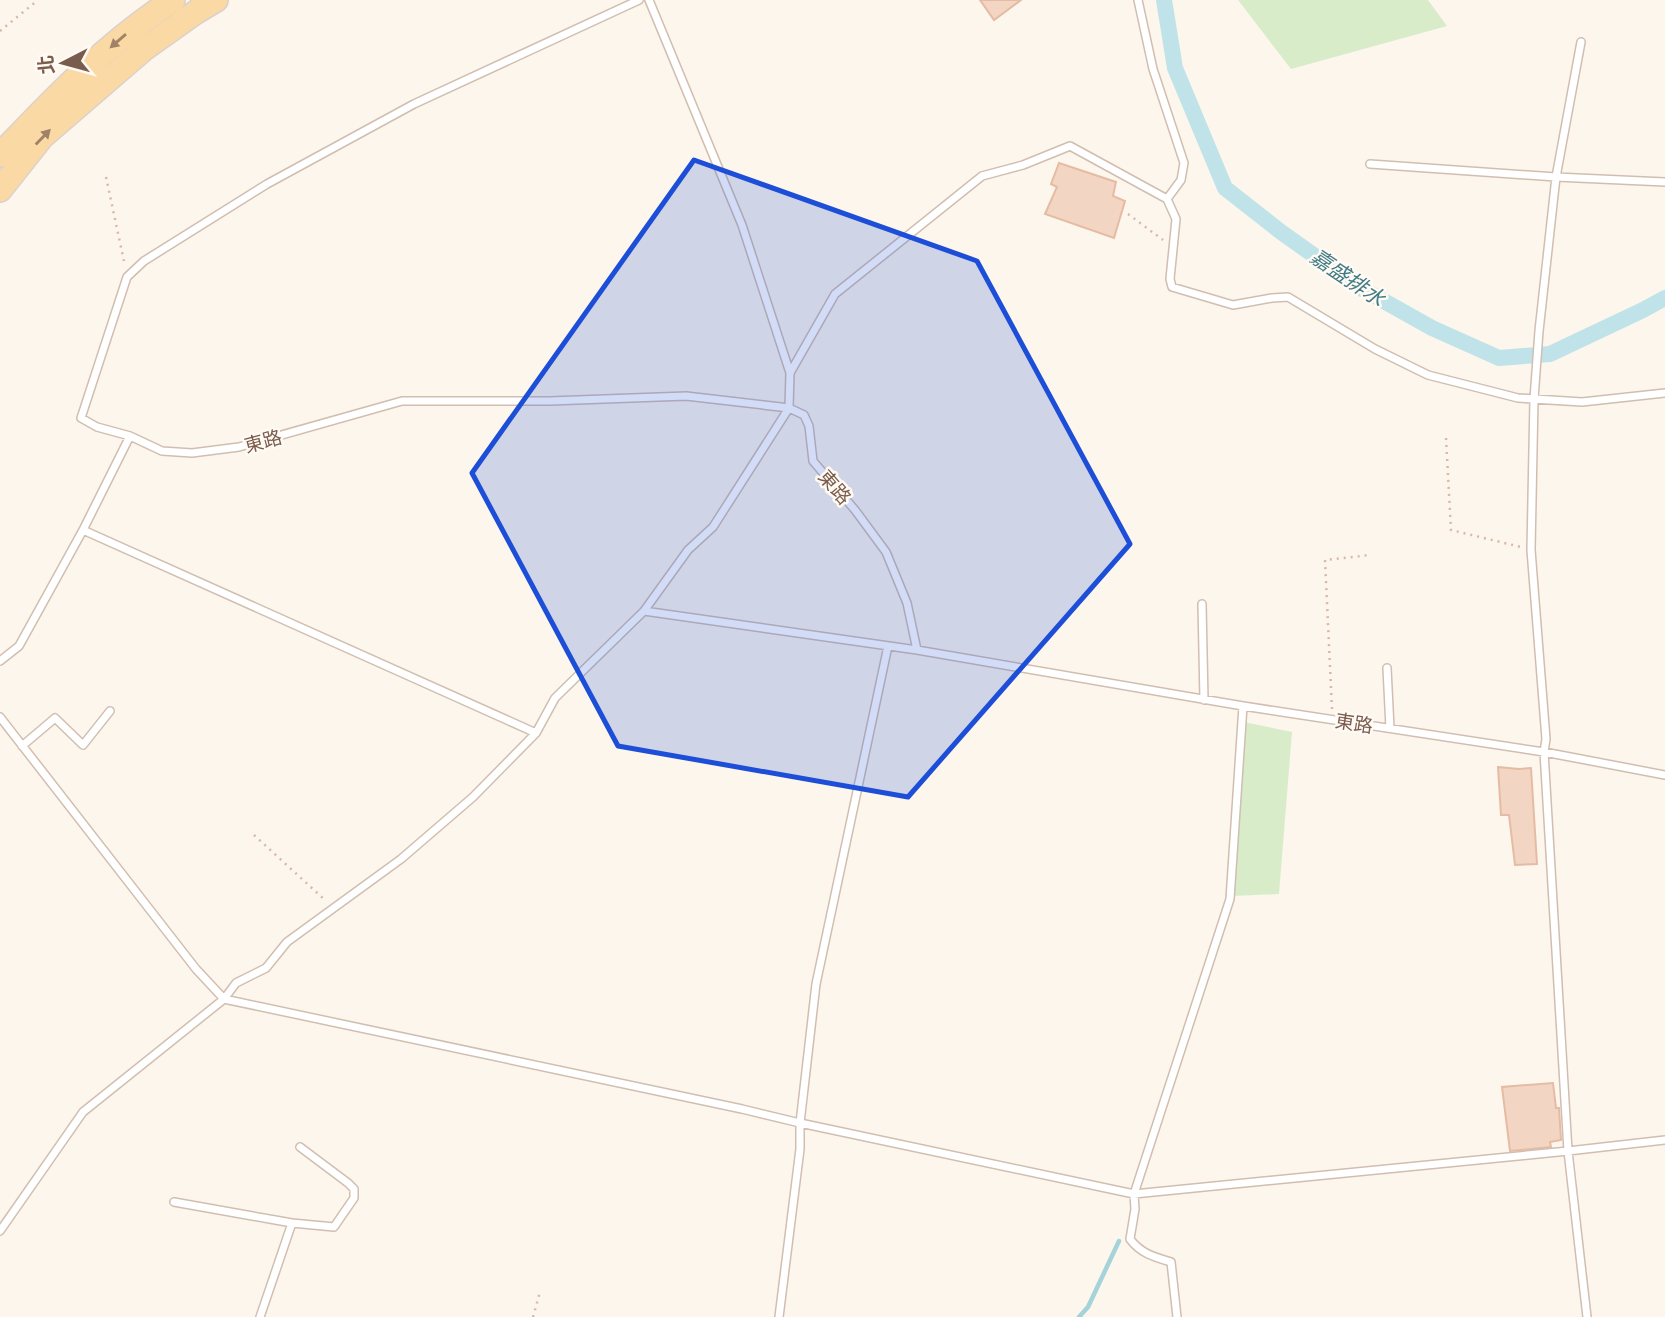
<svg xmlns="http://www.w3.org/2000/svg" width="1665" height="1317" font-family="'Open Sans','Noto Sans TC',sans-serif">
  <rect width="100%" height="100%" fill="#fdf6ec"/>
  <path fill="#d8ecc9" d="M1238,0H1428L1447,26L1291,69Z
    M1244,722L1292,732L1279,894L1232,896Z"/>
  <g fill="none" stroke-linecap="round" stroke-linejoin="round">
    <path stroke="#a5d3da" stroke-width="4.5" d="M1079,1317L1088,1307L1119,1241"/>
    <path stroke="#bfe3e8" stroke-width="16" d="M1164,0L1175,68L1225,188L1281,232L1357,286L1432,328L1499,358L1550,354L1643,310L1665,298"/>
  </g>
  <path fill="#f3d5c3" stroke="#e6bba3" stroke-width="2" d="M980,0H1021L994,20Z
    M1059,163L1116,182L1113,196L1125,201L1114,238L1045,214L1057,187L1051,184Z
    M1498,767L1519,769L1531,768L1537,864L1515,865L1509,815H1501Z
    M1553,1083L1556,1108H1559L1561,1140L1550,1142L1551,1147L1510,1151L1502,1087Z"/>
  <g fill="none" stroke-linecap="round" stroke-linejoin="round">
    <defs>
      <path id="lane" d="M639,0L414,104L267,184L144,261L127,277L81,418L97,427L130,436L162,451L192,453L239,447L402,401H550L686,396L789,408L804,415L809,426L813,461L855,510L886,552L907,603L917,650
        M649,0L742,225L790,373
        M1138,0L1153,69L1184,163L1181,180L1167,199
        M1581,42L1556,177L1539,331L1534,399L1531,550L1546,739L1544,752L1568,1151L1587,1317
        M1370,164L1556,177L1665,182
        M83,530L536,733
        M1202,604L1204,700
        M644,611L688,550L713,527L789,408L790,373L835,294L982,176L1023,165L1070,146L1167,199L1176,219L1170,279L1172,287L1233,305L1272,298L1288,297L1375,349L1428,375L1518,398L1582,402L1665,393
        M888,646L816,984L800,1123L1134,1194L1568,1151L1665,1140
        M0,661L19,646L83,530L130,436
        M1387,668L1390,728
        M0,717L196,969L224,999L236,983L266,968L287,942L401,859L473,797L536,733L555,698L644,611L917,650L1243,706L1544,752L1665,775
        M22,746L55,718L83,745L110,711
        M174,1202L292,1223L334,1227L354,1198V1189L348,1183L300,1147
        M0,1231L83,1112L224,999L742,1109L800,1123V1149L779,1317
        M260,1317L292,1223
        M1177,1317L1171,1262C1154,1257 1140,1253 1130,1239L1135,1209L1134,1194L1230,899L1243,706"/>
      <path id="primary" d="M0,155C53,99 108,42 173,0
        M0,190L42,137L144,49L196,12L216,0"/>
    </defs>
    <use href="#lane" stroke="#d1beb0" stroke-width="10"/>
    <use href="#primary" stroke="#dad1cd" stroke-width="26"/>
    <path stroke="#d9b8a5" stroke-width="2.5" stroke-dasharray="2 5" stroke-linecap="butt" d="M0,31L38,0
      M106,177L125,266
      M1128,214L1163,240
      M1446,438L1451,530L1521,547
      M1332,709L1325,560L1370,555
      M254,835L326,901
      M533,1317L540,1292"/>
    <use href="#lane" stroke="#fff" stroke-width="7"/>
    <use href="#primary" stroke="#fbd9a5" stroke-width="23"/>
  </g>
  <defs><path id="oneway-solid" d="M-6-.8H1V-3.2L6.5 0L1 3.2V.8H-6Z" transform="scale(1.75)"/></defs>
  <g fill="#a18267">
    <use href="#oneway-solid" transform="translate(118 41) rotate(139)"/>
    <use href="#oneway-solid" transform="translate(43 137) rotate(-46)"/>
  </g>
  <path fill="#1d4ed8" fill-opacity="0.2" stroke="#1d4ed8" stroke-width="5" stroke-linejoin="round" d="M694,160L977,261L1130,544L908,797L618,746L472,473Z"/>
  <g text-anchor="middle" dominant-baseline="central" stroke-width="5" stroke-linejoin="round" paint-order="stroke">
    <g font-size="19" fill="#7a5c4d" stroke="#fffaf3">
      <text transform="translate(263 441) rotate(-15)">東路</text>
      <text transform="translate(835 487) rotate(49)">東路</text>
      <text transform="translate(1354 723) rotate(9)">東路</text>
    </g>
    <g font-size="21" font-style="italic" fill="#437c86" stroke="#fffaf3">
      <text transform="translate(1348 277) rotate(34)">嘉盛排水</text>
    </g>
  </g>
  <g transform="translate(63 63) rotate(264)" stroke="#fffaf3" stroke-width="5" paint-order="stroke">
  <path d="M0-5L12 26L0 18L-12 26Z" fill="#7a5c4d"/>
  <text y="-10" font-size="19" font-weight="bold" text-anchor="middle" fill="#7a5c4d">北</text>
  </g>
</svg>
